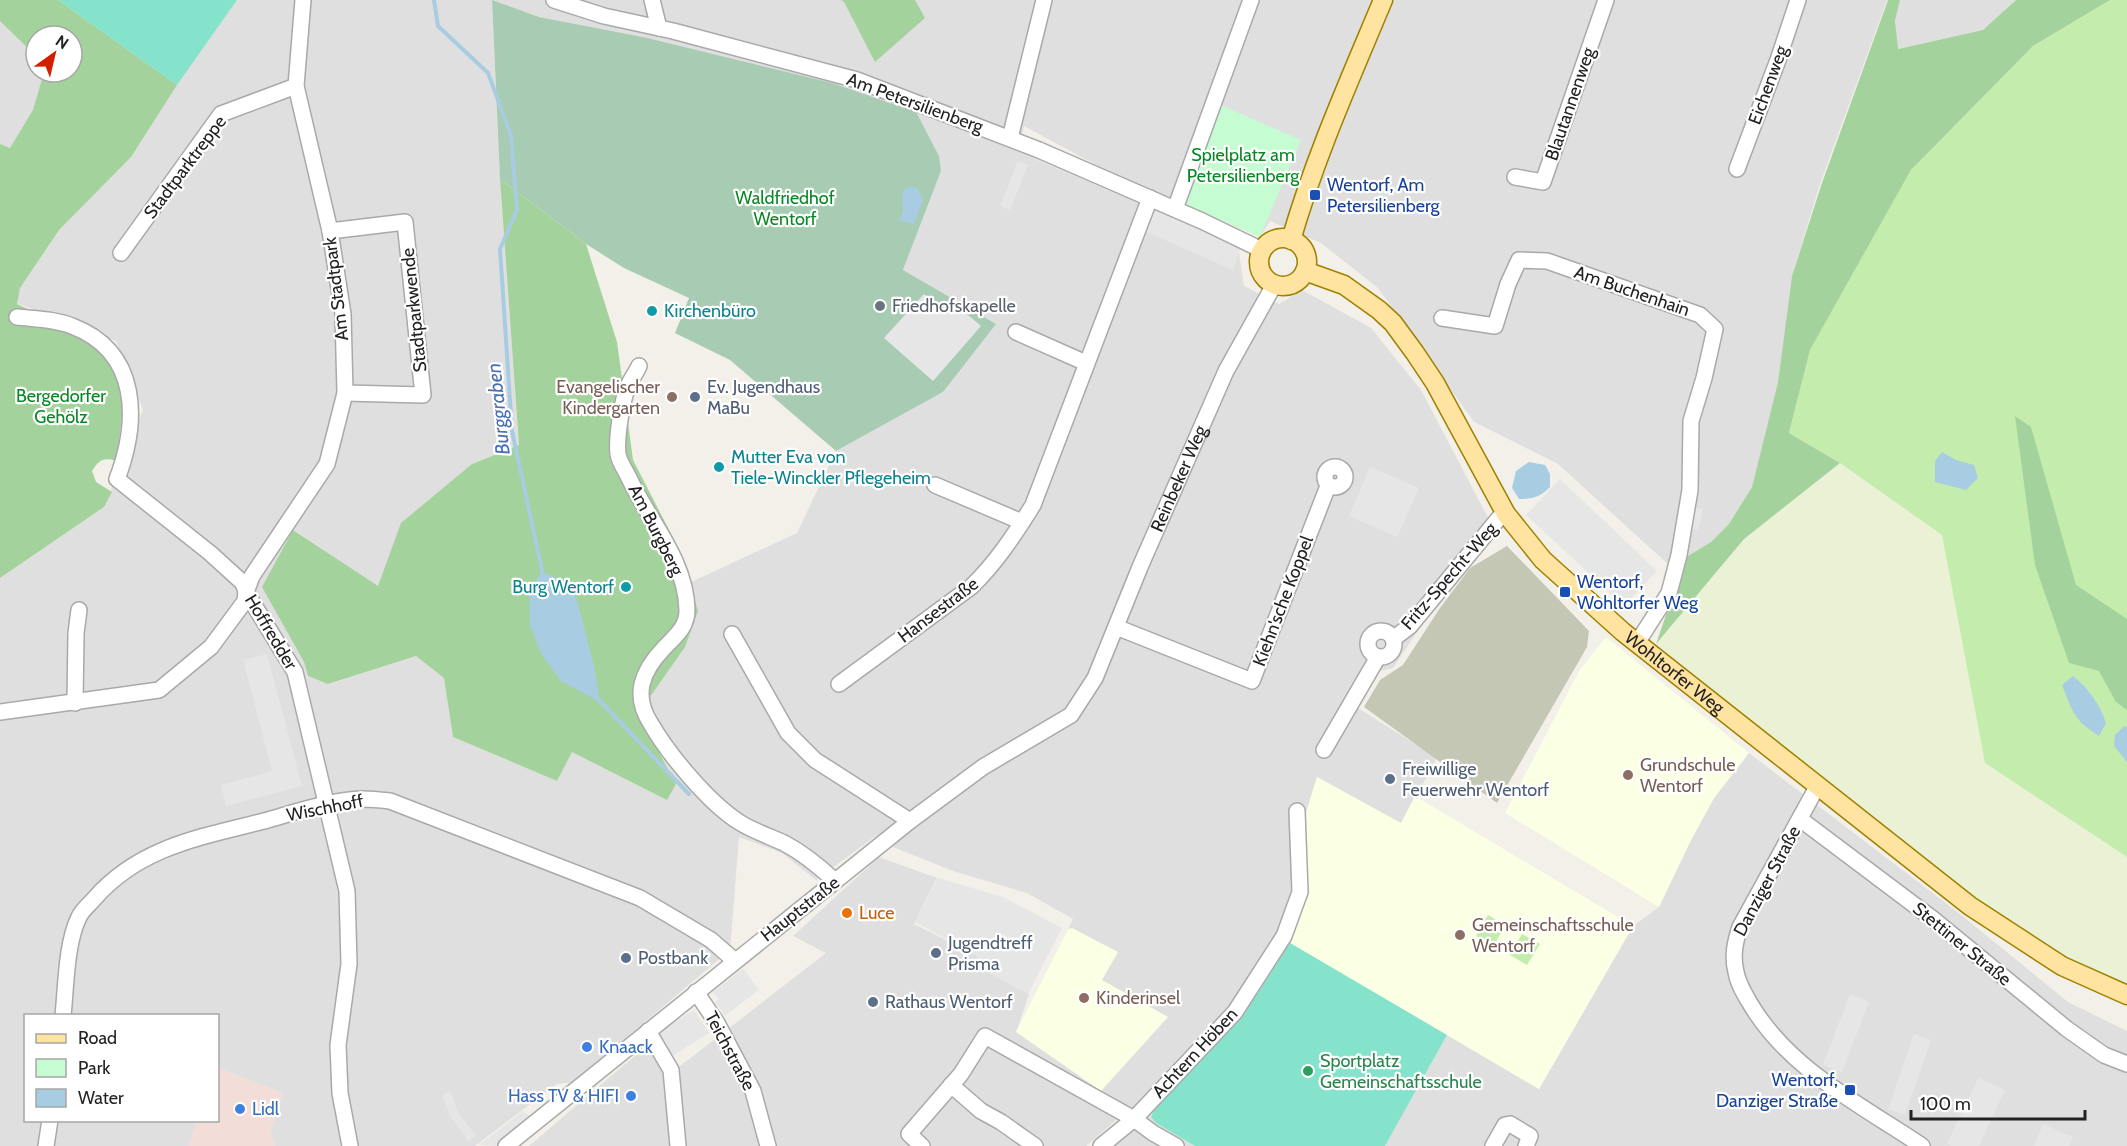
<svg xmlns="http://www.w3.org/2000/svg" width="2127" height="1146" font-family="Cabin,sans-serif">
  <rect width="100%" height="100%" fill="#f2f0e8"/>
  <path fill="#e0dfdf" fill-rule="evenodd" d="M0,0H1887L1820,184L1792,276L1778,382L1752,487L1729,524L1711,542L1670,566L1558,464L1474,422L1378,288L1321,243L1270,221L1260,237L1100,167L1024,126L1019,152L1238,246L1244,286L1279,304L1302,290L1371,328L1421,390L1496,533L1423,623L1393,668L1380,671L1358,708L1437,758L1401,824L1317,777L1306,813L1308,891L1290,943L1249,1007L1155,1107L1151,1117L1156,1123L1195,1146H1110L1135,1124L1122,1115L1086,1146H529L650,1043L666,1077L826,953L793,936L879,857L937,878L914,924L980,957L974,964L1029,994L1016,1033L1073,919L1027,893L953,871L893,847L877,835L816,880L782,853L739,837L730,950L574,1082L557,1084L475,1146H275L270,1134L282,1093L218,1068V1016H26V1120L197,1121L189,1146H0V578L104,507L143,410L116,341L0,297ZM492,1L539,17L643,37L941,171L903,270L995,324L943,392L836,451L797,533L689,583L637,714L571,752L557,781L453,737L444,677L416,656L329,684L308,676L304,662L294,530L378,587L472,464L519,445L500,179ZM36,36H72V72H36Z
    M1900,0H2016L1984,30L1897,49L1895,21Z
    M1749,753L1960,914L2068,1002L2127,1031V1146H1385L1447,1035L1539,1089L1633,926L1659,907L1690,842L1714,798Z"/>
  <path fill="#f3ddd8" d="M218,1068L283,1093L270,1134L275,1146H189L197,1121L218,1120Z"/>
  <path fill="#fbffe4" d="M1606,637L1749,753L1714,798L1690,842L1659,907L1505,813L1579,671Z
    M1317,777L1401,823L1415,796L1633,926L1539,1089L1290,943L1308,891L1306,813Z
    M1072,928L1118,952L1102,980L1168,1017L1101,1091L1016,1032L1068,929Z"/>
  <path fill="#c4c7b3" d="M1507,546L1589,631L1587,647L1497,803L1364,707L1380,680L1403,665L1440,608L1470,568Z"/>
  <path fill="#eaf1d4" d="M1840,463L1942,535L1985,763L2127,857V987L2066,961L1973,901L1656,644L1744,539Z"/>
  <path fill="#c4edad" d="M2110,0H2127V857L1985,763L1942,535L1840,463L1789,433L1810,350L1911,170L2033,46Z
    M1488,915L1505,925L1494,946L1476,936Z
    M1522,934L1540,944L1527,965L1510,955Z"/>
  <path fill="#a4d29c" d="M0,0H58L177,85L131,157L59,230L20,288L17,304L79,334L111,361L124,397L117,461C103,457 99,460 92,471L96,482L112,492L104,507L0,578V144L10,148L33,110L44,72H72V36H36V56L0,21Z
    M841,0H915L925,18L875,62L844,2Z
    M1888,0H1900L1895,21L1898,49L1983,30L2016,0H2110L2033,46L1911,170L1810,350L1789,433L1840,463L1744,539L1656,644L1686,557L1711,542L1729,524L1752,487L1778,382L1792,276L1822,183Z
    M500,179L586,244L617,342L633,460L680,551L698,611L685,647L638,714L676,784L667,800L572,752L557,781L453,737L444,678L416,656L328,684L308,676L304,662L262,587L293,530L378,586L401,523L472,464L519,445Z
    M2015,416L2031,427L2076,585L2127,619V710L2116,702L2099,671L2069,663L2035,565Z"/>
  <path fill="#a8ccb3" d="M492,0L539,17L643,37L832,83L916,112L939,156L941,171L903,270L996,324L943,392L836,451L730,360L675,333L689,298L624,268L586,244L500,179Z"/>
  <path fill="#c6fcd2" d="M1218,104L1301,140L1260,237L1182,203Z"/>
  <path fill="#85e3cc" d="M58,0H237L177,85Z
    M1290,943L1447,1035L1385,1146H1195L1156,1123L1151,1117L1155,1107L1243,1016Z"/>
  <path fill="#e6e6e6" d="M1018,161L1028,165L1010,210L1000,206Z
    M1155,205L1242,244L1233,270L1144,231Z
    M924,294L947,314L955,304L981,326L933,381L884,338Z
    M1370,467L1419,488L1397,537L1349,516Z
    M1560,479L1657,571L1624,606L1526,515Z
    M1694,507L1703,509L1698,530L1690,529Z
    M267,654L302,786L226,806L221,785L272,771L243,660Z
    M938,878L1003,897L1062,928L1028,994L974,965L978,956L915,922Z
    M743,969L759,990L725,1016L715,1002L719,999L713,992Z
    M1850,994L1869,1002L1842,1072L1823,1065Z
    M694,1010L709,1033L669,1058L654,1035Z
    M1914,1034L1931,1040L1905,1115L1888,1109Z
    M1978,1078L2005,1090L1979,1146H1952L1947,1144Z
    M450,1091L458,1112L476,1136L468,1141L450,1116L442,1095Z
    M523,1111L531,1117L496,1146L479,1145Z
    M2043,1124L2073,1137L2069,1146H2034Z"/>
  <path fill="#a8cce1" d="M911,186L918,189L923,200L914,224L899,220L903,211L902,192Z
    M1942,452L1956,460L1974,465L1978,478L1966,490L1935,482V461Z
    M1529,462L1545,465L1550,474V487C1540,497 1533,499 1519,499L1512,488L1516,471Z
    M542,572L563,581L577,600L594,666L600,702L561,681L541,654L530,625L529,591Z
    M2073,676C2088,688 2100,704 2106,723L2099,736C2074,720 2073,713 2062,685Z
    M2124,726L2127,727V762L2114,746L2115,735Z"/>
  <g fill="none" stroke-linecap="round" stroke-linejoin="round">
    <path stroke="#a8cce1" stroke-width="4" d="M434,0L438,26L488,73L511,135L517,210L500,249L512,431L543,575
      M598,699L689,794"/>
    <defs>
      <g id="minor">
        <path d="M554,0L604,16L673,31L857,80L1039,150L1202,221L1262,250"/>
        <path d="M652,0L659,28"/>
        <path d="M1010,138L1044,0"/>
        <path d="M1737,169L1778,60L1798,0"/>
        <path d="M1515,177L1543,182L1606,0"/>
        <path d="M1175,209L1251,0"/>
        <path d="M330,231L405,222L423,395L345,393"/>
        <path d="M121,253L221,114L296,86"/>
        <path d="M17,317C35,319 55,319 72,326C140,352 139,421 117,479L210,553L243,583L246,592L295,672L347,891L349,964L338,1045L340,1093L350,1146"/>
        <path d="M1442,318L1495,326L1508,284L1519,260L1547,261L1700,315L1715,329L1704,378L1691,421L1690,490L1679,555L1669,593L1637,643"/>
        <path d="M1016,332L1086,363"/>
        <path d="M639,366C636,373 631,379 628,386C622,401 616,438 618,454C619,462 626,471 629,478C649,521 686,560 687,610C687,628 675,636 664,648C642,671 632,695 651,724C669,755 709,803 739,822C753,831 769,836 784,843C803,853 820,867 835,881"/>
        <circle cx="1335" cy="477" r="10"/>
        <path d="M935,485L1022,522"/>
        <path d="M1116,627L1252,681L1328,486"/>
        <circle cx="1381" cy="644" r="13"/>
        <path d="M732,634L788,733L815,760L910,821"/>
        <path d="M1393,639L1410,626L1499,518L1506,514"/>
        <path d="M839,684L971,587C996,563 1015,534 1033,505L1150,198"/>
        <path d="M75,703L76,633L79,610"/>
        <path d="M0,712L159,690L211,647L245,601L246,592L252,576L327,464L345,393L343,314L330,231L296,86L303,0"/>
        <path d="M1324,750L1378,657"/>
        <path d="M1817,787L1740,927C1735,942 1732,956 1736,972C1738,984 1745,995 1751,1005C1790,1070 1861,1105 1922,1146"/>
        <path d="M1800,819L1933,919L2067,1029L2104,1055L2127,1064"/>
        <path d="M696,992L717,1023L753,1091L768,1146"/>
        <path d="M63,1016C66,987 66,943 79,917C82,910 89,905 94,899C139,847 201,837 264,821C296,812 330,800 363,799C371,799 381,800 390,801L640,898L711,940L735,961"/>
        <path d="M648,1031L671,1070L678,1146"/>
        <path d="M951,1085L981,1111L1001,1122L1035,1146"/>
        <path d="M46,1146L50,1120"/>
        <path id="s1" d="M506,1146L910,821L983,767L1071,715L1095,678L1140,567L1226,371L1274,285"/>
        <path d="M922,1146L909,1134L961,1074L985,1036L1134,1119L1153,1133L1176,1146"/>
        <path d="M1101,1146L1134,1119L1235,1012L1284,936L1300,892L1297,811"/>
        <path d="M1493,1146L1505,1125L1510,1124L1530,1136L1526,1146"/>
      </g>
      <g id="major">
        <circle cx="1283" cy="262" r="24"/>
        <path d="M1291,240C1315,157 1350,79 1383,0"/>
        <path id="s2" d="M1305,271L1344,285L1379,310L1393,323L1415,353L1435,383L1506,514L1543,560L1623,632L1970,906L2062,966L2127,995"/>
      </g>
    </defs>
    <use href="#minor" stroke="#a9a9a9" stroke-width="18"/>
    <use href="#major" stroke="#9f8100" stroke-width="21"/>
    <use href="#minor" stroke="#fff" stroke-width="15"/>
    <use href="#major" stroke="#ffe3a0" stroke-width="18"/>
  </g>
  <g fill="#1a4fb4" stroke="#fff" stroke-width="2">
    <rect x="1309" y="189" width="12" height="12" rx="3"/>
    <rect x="1559" y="586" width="12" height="12" rx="3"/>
    <rect x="1844" y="1084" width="12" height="12" rx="3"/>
  </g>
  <circle fill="#6b7280" stroke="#fff" stroke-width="2" cx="880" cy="306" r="6"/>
  <g fill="#0f9aa8" stroke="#fff" stroke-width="2">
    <circle cx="652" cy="311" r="6"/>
    <circle cx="719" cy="467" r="6"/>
    <circle cx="626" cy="587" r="6"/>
  </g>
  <g fill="#8d6e63" stroke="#fff" stroke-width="2">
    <circle cx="672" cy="397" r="6"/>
    <circle cx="1628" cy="775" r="6"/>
    <circle cx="1460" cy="935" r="6"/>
    <circle cx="1084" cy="998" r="6"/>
  </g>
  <g fill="#5c6f8a" stroke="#fff" stroke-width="2">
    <circle cx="695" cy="397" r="6"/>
    <circle cx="1390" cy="779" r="6"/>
    <circle cx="936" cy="953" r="6"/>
    <circle cx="626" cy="958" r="6"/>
    <circle cx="873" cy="1002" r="6"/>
  </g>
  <circle fill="#e8710a" stroke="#fff" stroke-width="2" cx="847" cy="913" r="6"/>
  <g fill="#3f7fe0" stroke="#fff" stroke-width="2">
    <circle cx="587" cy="1047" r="6"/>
    <circle cx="631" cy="1096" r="6"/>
    <circle cx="240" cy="1109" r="6"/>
  </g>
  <circle fill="#2e9e5b" stroke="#fff" stroke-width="2" cx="1308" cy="1071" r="6"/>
  <g text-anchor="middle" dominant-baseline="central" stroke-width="4.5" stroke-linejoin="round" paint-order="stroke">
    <g font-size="18" fill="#222" stroke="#fff">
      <text transform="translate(1768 85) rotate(-70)">Eichenweg</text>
      <text transform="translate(915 103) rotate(20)">Am Petersilienberg</text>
      <text transform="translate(1570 104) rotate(-71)">Blautannenweg</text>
      <text transform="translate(185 167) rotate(-53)">Stadtparktreppe</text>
      <text transform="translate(336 289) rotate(-97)">Am Stadtpark</text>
      <text transform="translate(1632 291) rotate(19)">Am Buchenhain</text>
      <text transform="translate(414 310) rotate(-96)">Stadtparkwende</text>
      <text stroke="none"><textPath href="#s1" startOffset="972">Reinbeker Weg</textPath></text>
      <text transform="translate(656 530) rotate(63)">Am Burgberg</text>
      <text transform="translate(1449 576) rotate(-49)">Fritz-Specht-Weg</text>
      <text transform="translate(1283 601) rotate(-69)">Kiehn'sche Koppel</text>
      <text transform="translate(938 610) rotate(-37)">Hansestraße</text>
      <text transform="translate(271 632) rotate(59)">Hoffredder</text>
      <text stroke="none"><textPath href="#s2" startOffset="558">Wohltorfer Weg</textPath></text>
      <text transform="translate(325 808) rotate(-11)">Wischhoff</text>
      <text transform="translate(1767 881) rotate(-62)">Danziger Straße</text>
      <text transform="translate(800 909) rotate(-38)">Hauptstraße</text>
      <text transform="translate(1962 944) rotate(39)">Stettiner Straße</text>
      <text transform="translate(730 1051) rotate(62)">Teichstraße</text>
      <text transform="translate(1195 1053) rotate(-47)">Achtern Höben</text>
    </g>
    <g font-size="18" fill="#088725" stroke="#fff">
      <text x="1243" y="155">Spielplatz am<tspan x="1243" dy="21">Petersilienberg</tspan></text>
      <text x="785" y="198">Waldfriedhof<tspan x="785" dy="21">Wentorf</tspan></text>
      <text x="61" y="396">Bergedorfer<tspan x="61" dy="21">Gehölz</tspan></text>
    </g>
    <g font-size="18" fill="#164399" stroke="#fff" text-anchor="start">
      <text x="1327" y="185">Wentorf, Am<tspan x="1327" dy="21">Petersilienberg</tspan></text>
      <text x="1577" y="582">Wentorf,<tspan x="1577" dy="21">Wohltorfer Weg</tspan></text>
      <text x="1838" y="1080" text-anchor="end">Wentorf,<tspan x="1838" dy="21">Danziger Straße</tspan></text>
    </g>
    <g font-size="18" fill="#5b616d" stroke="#fff" text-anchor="start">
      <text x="892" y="306">Friedhofskapelle</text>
    </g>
    <g font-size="18" fill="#0d838f" stroke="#fff" text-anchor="start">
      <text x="664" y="311">Kirchenbüro</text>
      <text x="731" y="457">Mutter Eva von<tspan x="731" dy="21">Tiele-Winckler Pflegeheim</tspan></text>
      <text x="614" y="587" text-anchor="end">Burg Wentorf</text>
    </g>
    <g font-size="18" fill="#785e54" stroke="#fff" text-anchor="start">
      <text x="660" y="387" text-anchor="end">Evangelischer<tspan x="660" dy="21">Kindergarten</tspan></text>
      <text x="1640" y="765">Grundschule<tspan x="1640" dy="21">Wentorf</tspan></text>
      <text x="1472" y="925">Gemeinschaftsschule<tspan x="1472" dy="21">Wentorf</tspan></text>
      <text x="1096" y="998">Kinderinsel</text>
    </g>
    <g font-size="18" fill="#4e5e75" stroke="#fff" text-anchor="start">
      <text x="707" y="387">Ev. Jugendhaus<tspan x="707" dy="21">MaBu</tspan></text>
      <text x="1402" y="769">Freiwillige<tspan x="1402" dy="21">Feuerwehr Wentorf</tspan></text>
      <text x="948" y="943">Jugendtreff<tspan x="948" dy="21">Prisma</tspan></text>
      <text x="638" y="958">Postbank</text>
      <text x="885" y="1002">Rathaus Wentorf</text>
    </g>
    <g font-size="18" fill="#c56008" stroke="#fff" text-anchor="start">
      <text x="859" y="913">Luce</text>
    </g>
    <g font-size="18" fill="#366cbe" stroke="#fff" text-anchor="start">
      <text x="599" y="1047">Knaack</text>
      <text x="619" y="1096" text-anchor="end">Hass TV &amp; HIFI</text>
      <text x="252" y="1109">Lidl</text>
    </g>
    <g font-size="18" fill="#27864d" stroke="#fff" text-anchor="start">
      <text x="1320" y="1061">Sportplatz<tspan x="1320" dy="21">Gemeinschaftsschule</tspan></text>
    </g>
    <g font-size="20" font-style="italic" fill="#4970b6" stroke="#fff">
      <text transform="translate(498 409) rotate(-96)">Burggraben</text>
    </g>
  </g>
  <rect x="24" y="1014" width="195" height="108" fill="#ffffff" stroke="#a7a7a7" stroke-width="1.5"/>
  <rect x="36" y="1034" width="30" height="9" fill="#ffe3a0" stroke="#a7a7a7" stroke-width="1.5"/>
  <text x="78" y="1044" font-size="18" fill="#222222">Road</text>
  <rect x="36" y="1059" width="30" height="18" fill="#c6fcd2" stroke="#a7a7a7" stroke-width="1.5"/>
  <text x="78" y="1074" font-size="18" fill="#222222">Park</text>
  <rect x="36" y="1089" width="30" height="18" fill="#a8cce1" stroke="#a7a7a7" stroke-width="1.5"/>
  <text x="78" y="1104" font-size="18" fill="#222222">Water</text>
  <g transform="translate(54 54) rotate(34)"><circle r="28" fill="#ffffff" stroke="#a7a7a7" stroke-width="1.5"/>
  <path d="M0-4.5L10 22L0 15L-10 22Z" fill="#d31e00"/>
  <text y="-9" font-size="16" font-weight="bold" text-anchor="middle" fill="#222222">N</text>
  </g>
  <path d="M1911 1110v9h174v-9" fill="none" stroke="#222222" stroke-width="3"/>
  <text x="1920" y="1110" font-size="18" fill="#222222" stroke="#ffffff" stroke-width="4.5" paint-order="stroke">100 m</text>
</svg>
